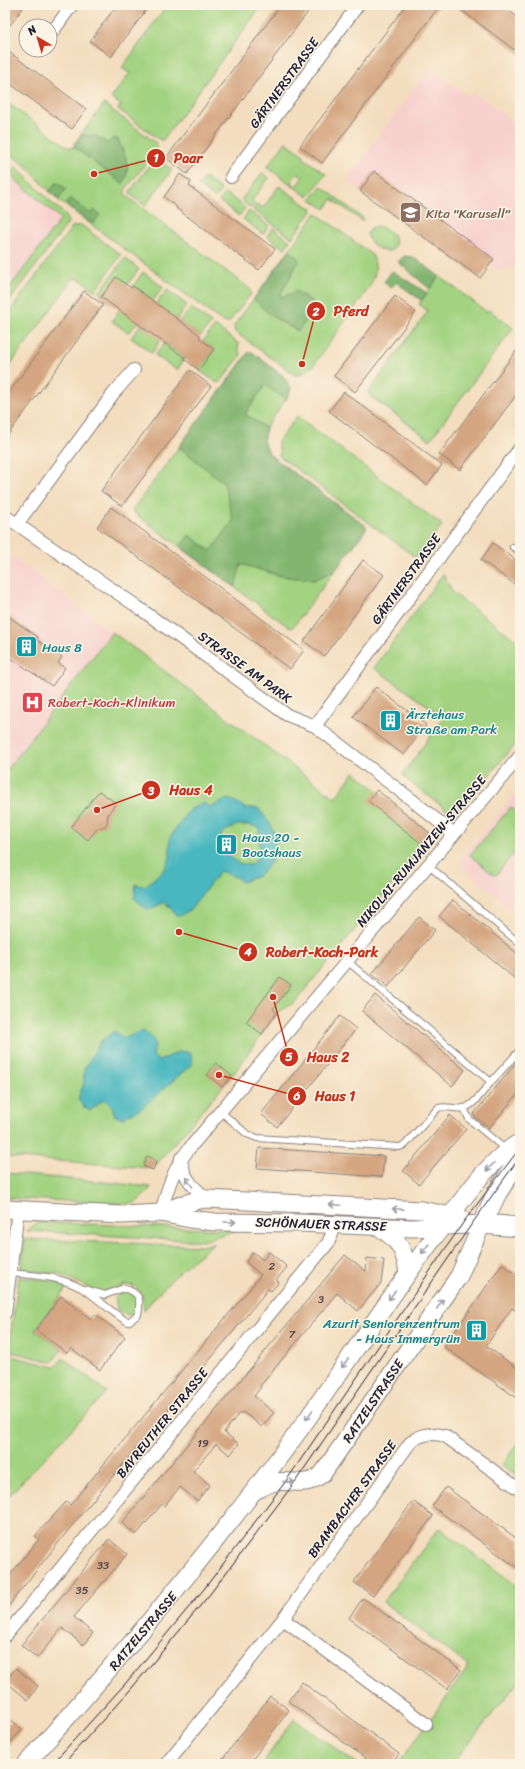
<svg xmlns="http://www.w3.org/2000/svg" width="525" height="1769" font-family="Sriracha,sans-serif">
  <rect width="100%" height="100%" fill="#fcf5e5"/>
  <filter id="ink" filterUnits="userSpaceOnUse"><feTurbulence type="fractalNoise" baseFrequency=".025" numOctaves="2"/><feDisplacementMap in="SourceGraphic" scale="8" xChannelSelector="R" yChannelSelector="G"/><feConvolveMatrix kernelMatrix="1 2 1 2 8 2 1 2 1" color-interpolation-filters="sRGB"/></filter>
  <filter id="wash" filterUnits="userSpaceOnUse"><feTurbulence type="fractalNoise" baseFrequency=".012" numOctaves="4" result="noise"/><feDisplacementMap in="SourceGraphic" scale="16" xChannelSelector="R" yChannelSelector="G"/><feGaussianBlur stdDeviation="0.9" result="paint"/><feColorMatrix in="noise" values="0 0 0 0 0 0 0 0 0 0 0 0 0 0 0 0 0 1.4 0 .05"/><feComposite in="paint" operator="in"/></filter>
  <g filter="url(#wash)">
    <rect width="100%" height="100%" fill="#f3ddbe"/>
    <path fill="#f7d0ce" d="M429,68L469,97L473,92L520,127L519,265L500,272L490,265L480,278L346,180Z
      M5,168L15,175L13,178L61,219L5,294Z
      M5,552L112,632L5,772Z
      M520,788V916L458,863Z"/>
    <path fill="#a3d381" stroke="#627a5e" fill-rule="evenodd" d="M167,5H262L163,140H160L118,109L121,105L111,98L130,73L122,68Z
      M5,101L69,148L74,147V144L104,104L156,143L157,147L154,153L125,190V195L250,289L251,294L229,322H223L58,200L26,166L5,150Z
      M286,142L305,156L303,158L326,174L308,197L267,167ZM298,173L303,177L296,186L291,182Z
      M156,157L172,170L145,206L129,193Z
      M16,167L54,205L66,215L68,223L5,307V294L61,219L13,178L15,175L11,173Z
      M262,173L269,178L252,200L255,203L251,208L244,203L242,199Z
      M205,177L221,190L215,198L198,186Z
      M279,186L313,210L292,238L253,210L257,204L263,208Z
      M321,186L364,219L362,221L332,199L325,209L311,199Z
      M226,193L245,208L239,216L219,201Z
      M249,211L269,226L263,234L243,219Z
      M316,213L372,255C378,266 375,277 369,288L312,367L300,375H295L235,332L234,326Z
      M81,225L121,255L95,291L79,279L74,278L5,372V318L72,227Z
      M376,226C389,228 403,239 391,251C380,252 370,245 367,234L371,228Z
      M273,228L290,241L284,249L267,236Z
      M125,258L139,269L127,285L102,296L99,293Z
      M143,272L163,287L153,301L133,286Z
      M439,276L487,312L489,310L513,328L430,440L369,395V391L428,311L419,304Z
      M167,290L187,305L177,319L156,304Z
      M191,308L211,323L201,336L180,322Z
      M120,309L137,322L130,332L129,331L127,332L112,321Z
      M141,325L161,339L152,353L131,338Z
      M215,326L239,344L238,348L241,355L220,383L218,382L217,383L200,371L201,369L200,368L214,350L203,341Z
      M165,343L185,358L178,369H175L155,355Z
      M249,352H252L284,377L291,388C286,406 262,423 263,441C264,445 268,451 270,455L366,526V529L293,627L290,628L133,512V509Z
      M297,416L442,525L418,557L417,555L415,557L279,456L280,451L278,446L279,444L277,443Z
      M443,574L453,593L520,643V739L461,808L447,810L405,778L403,774L444,717L374,668Z
      M112,632L335,798L354,772L430,833L413,855V859L295,1002L277,1013L232,1076L154,1167L150,1168L5,1157V772Z
      M511,807L520,815V846L495,876L470,855Z
      M5,1173L134,1185L151,1187C145,1195 141,1201 131,1204L5,1198Z
      M38,1222L236,1230L203,1241L27,1231Z
      M25,1239L202,1246L214,1243L181,1270L158,1294L144,1310L142,1294L134,1286L125,1285L102,1292L91,1289L62,1275L21,1269Z
      M19,1277L50,1281L68,1286L35,1330L62,1349L52,1362L8,1351Z
      M125,1292C135,1293 138,1299 137,1308L130,1315C118,1315 117,1308 115,1298L119,1294Z
      M7,1355L55,1367L63,1358L107,1392L5,1500V1371Z
      M520,1440V1477L502,1465Z
      M439,1528L520,1588V1680L452,1764H398L469,1666L383,1602Z
      M294,1719L357,1764H262Z"/>
    <path fill="#82b56f" stroke="#526c55" d="M81,135L96,136L107,143L114,138L118,139C125,156 132,166 123,184L74,147Z
      M57,182L66,189L59,199L49,192Z
      M70,198L91,214L94,210L100,215L93,224L66,204Z
      M289,251L295,255L299,261L280,295L282,297L296,291L314,303L309,317L298,331C280,322 267,314 254,299Z
      M404,256L413,257L439,276L430,289L398,262Z
      M392,271L427,293L421,300L396,282L391,288L384,282Z
      M249,352H252L284,377L291,388L286,400L265,385L245,414L266,428L263,441L270,455L366,526V529L335,571L313,580L280,576L241,564L235,587L180,547L189,535L211,551L233,521L224,483L179,447Z"/>
    <path fill="#48b7bf" stroke="#356c7d" fill-rule="evenodd" d="M228,799L236,802L245,808H258L270,823L276,838L272,861L258,876L242,882L236,877L220,871L191,909L178,917L165,902L148,910L134,898L136,884L144,887L164,870L170,858V837L189,810L204,803L211,807ZM237,825H250L259,828C259,840 261,856 252,865L238,863L228,854L220,849L222,833Z
      M143,1030C155,1039 157,1042 153,1056L159,1061L180,1051L191,1053L192,1064L141,1109L129,1114L124,1118L115,1116L112,1106L104,1099L90,1111L83,1106L78,1099L84,1083V1069L101,1041L115,1031L120,1036L126,1038Z"/>
    <g id="blocks">
      <path fill="#d4a580" d="M5,5H25L5,32Z
        M117,5H150L111,57L90,41Z
        M281,5H313L187,174L166,158Z
        M406,5H440L322,163L300,146Z
        M454,5H501L520,19V54Z
        M5,49L86,109L72,129L5,80Z
        M374,171L494,259L480,278L360,191Z
        M180,174L191,182L189,186L275,249L259,270L176,208L177,207L164,197Z
        M116,277L131,288L133,286L180,321L201,336L199,338L214,349L199,370L184,359L185,358L101,297Z
        M84,291L103,305L5,439V398Z
        M395,296L416,312L355,392L334,376Z
        M520,346V390L460,470L439,454Z
        M190,370L211,386L122,506L101,491Z
        M344,392L442,465L427,485L329,411Z
        M111,507L304,650L290,669L97,527Z
        M493,543L520,563V588L481,560Z
        M363,560L384,575L324,656L304,641Z
        M5,614L38,637L37,640L62,657L58,663L65,668L52,686L5,654Z
        M376,687L426,725L404,755L353,717Z
        M377,790L430,833L422,844L368,801Z
        M99,791L116,803L108,814L107,823L105,826L97,829L88,840L71,827Z
        M221,837L232,838L231,850L220,849Z
        M453,900L520,956V983L439,916Z
        M419,917L435,930L388,987L372,974Z
        M280,977L291,985L273,1009L277,1013L262,1034L246,1022Z
        M375,995L465,1070L452,1086L362,1011Z
        M340,1016L356,1029L277,1127L261,1114Z
        M520,1058V1091L489,1128L473,1115Z
        M216,1063L232,1076L222,1087L207,1075Z
        M450,1115L466,1129L419,1184L403,1171Z
        M259,1148L384,1156L382,1177L257,1168Z
        M147,1156L154,1159L156,1163L153,1170L143,1166Z
        M253,1252L263,1260L269,1252L287,1267L276,1280L279,1282L271,1291L268,1289L242,1321L70,1528L5,1610V1581L39,1539L35,1536L66,1502L70,1505L261,1275L246,1262Z
        M345,1255L366,1271L367,1258L384,1260L381,1283L358,1311L337,1293L260,1386L261,1387L254,1396L274,1413L270,1417L262,1427L243,1412L242,1414L240,1412L224,1432L239,1444L230,1455L216,1444L193,1471L210,1485L197,1501L180,1487L164,1506L162,1504L136,1535L122,1523Z
        M502,1264L520,1277V1314L512,1308L486,1346L520,1370V1400L444,1347Z
        M61,1296L91,1319L95,1314L125,1337L100,1370L71,1348L67,1353L36,1330Z
        M446,1487L520,1541V1570L432,1506Z
        M413,1501L433,1516L373,1596L354,1582Z
        M109,1539L127,1554L74,1617L93,1633L83,1645L62,1628L37,1658L21,1645Z
        M363,1598L461,1670L447,1689L349,1618Z
        M16,1668L38,1686L28,1700L5,1681Z
        M302,1682L399,1754L391,1764H373L288,1701Z
        M270,1696L289,1710L249,1764H219Z
        M12,1720L22,1730L5,1748V1728Z"/>
    </g>
  </g>
  <g filter="url(#ink)">
    <use href="#blocks" fill-opacity="0" stroke="#8a807c" stroke-width="1"/>
    <g fill="none" stroke-linecap="round" stroke-linejoin="round">
      <defs>
        <path id="service" d="M513,547L520,551
          M428,865L520,944
          M491,1082L520,1050
          M464,1108L469,1119L506,1150
          M220,1111L247,1134L257,1138L399,1147L405,1145L438,1108C447,1105 455,1110 464,1108C474,1106 484,1090 491,1082L347,961
          M11,1273C37,1276 63,1276 86,1291C100,1300 113,1314 128,1322L138,1315C141,1299 140,1293 124,1288L105,1295L84,1289"/>
        <path id="minor" d="M50,35L72,5
          M231,177L358,5
          M5,516L135,605L287,715L315,726L412,800L454,834
          M17,524L113,394L134,370
          M315,726L520,448
          M181,1158C183,1178 193,1187 207,1199
          M161,1213C167,1190 173,1169 188,1150L520,756
          M5,1313L18,1210
          M283,1619L426,1724
          M5,1636L328,1243L336,1224
          M166,1764L283,1619L410,1443C420,1434 432,1432 445,1436L520,1490"/>
        <path id="secondary" d="M5,1209L121,1215L161,1213L190,1219L215,1222L299,1223L413,1228L482,1224
          M161,1213C176,1207 191,1200 207,1199L422,1210L461,1218
          M379,1227C399,1240 404,1249 408,1272
          M255,1491C261,1488 269,1483 275,1482C296,1479 305,1489 323,1473L459,1276L482,1224
          M26,1764C120,1659 211,1551 295,1436C345,1367 390,1295 442,1227C465,1197 487,1162 520,1142"/>
        <path id="primary" d="M520,1157L497,1193L482,1224L520,1227"/>
      </defs>
      <use href="#service" stroke="#8a807c" stroke-width="8"/>
      <use href="#minor" stroke="#8a807c" stroke-width="14"/>
      <use href="#secondary" stroke="#8a807c" stroke-width="19"/>
      <use href="#primary" stroke="#8a807c" stroke-width="21"/>
      <use href="#service" stroke="#fff" stroke-width="6"/>
      <use href="#minor" stroke="#fff" stroke-width="12"/>
      <use href="#secondary" stroke="#fff" stroke-width="17"/>
      <use href="#primary" stroke="#fff" stroke-width="19"/>
      <path stroke="#22223b" stroke-width="1" d="M52,1764L125,1684L204,1589L286,1481L465,1220L520,1148
        M63,1764L131,1689L210,1594L295,1482L471,1225L517,1161"/>
    </g>
    <defs><path id="oneway-shaft" d="M-6 0H5M1.5-3L5.5 0L1.5 3" fill="none" stroke-width="1.6" stroke-linecap="round" stroke-linejoin="round"/></defs>
    <g stroke="#9c9ca7">
      <use href="#oneway-shaft" transform="translate(490 1167) rotate(134)"/>
      <use href="#oneway-shaft" transform="translate(189 1182) rotate(-126)"/>
      <use href="#oneway-shaft" transform="translate(335 1205) rotate(-177)"/>
      <use href="#oneway-shaft" transform="translate(398 1209) rotate(-177)"/>
      <use href="#oneway-shaft" transform="translate(230 1222)"/>
      <use href="#oneway-shaft" transform="translate(425 1249) rotate(127)"/>
      <use href="#oneway-shaft" transform="translate(392 1295) rotate(125)"/>
      <use href="#oneway-shaft" transform="translate(440 1304) rotate(-56)"/>
      <use href="#oneway-shaft" transform="translate(345 1363) rotate(125)"/>
      <use href="#oneway-shaft" transform="translate(309 1415) rotate(125)"/>
      <use href="#oneway-shaft" transform="translate(289 1482) rotate(4)"/>
    </g>
  </g>
  <defs>
    <symbol id="school-square" viewBox="-11 -11 22 22"><rect x="-9" y="-9" width="18" height="18" rx="4" fill="#8d6e63" stroke="#fcf5e5"/><path d="M0-5L7-2L0 1L-7-2ZM-4 1L0 2.5L4 1V4Q0 6-4 4Z" fill="#fff"/></symbol>
    <symbol id="building-square" viewBox="-11 -11 22 22"><rect x="-9" y="-9" width="18" height="18" rx="4" fill="#0f9aa8" stroke="#fcf5e5"/><path d="M-4-6H4V6H1V3H-1V6H-4ZM-2.5-4.3h1.7v1.8h-1.7ZM.8-4.3h1.7v1.8H.8ZM-2.5-1h1.7V.8h-1.7ZM.8-1h1.7V.8H.8Z" fill="#fff"/></symbol>
    <symbol id="hospital-square" viewBox="-11 -11 22 22"><rect x="-9" y="-9" width="18" height="18" rx="4" fill="#e0444e" stroke="#fcf5e5"/><path d="M-5-5h3v3.5h4V-5h3V5h-3V1.5h-4V5h-3Z" fill="#fff"/></symbol>
  </defs>
  <g fill-rule="evenodd">
    <use href="#school-square" x="398" y="200" width="25" height="25"/>
    <use href="#building-square" x="14" y="634" width="25" height="25"/>
    <use href="#hospital-square" x="20" y="690" width="25" height="25"/>
    <use href="#building-square" x="378" y="708" width="25" height="25"/>
    <use href="#building-square" x="214" y="832" width="25" height="25"/>
    <use href="#building-square" x="464" y="1318" width="25" height="25"/>
  </g>
  <g text-anchor="middle" dominant-baseline="central" stroke-width="3" stroke-linejoin="round" paint-order="stroke">
    <g font-size="11" fill="#4e434c">
      <text x="272" y="1266">2</text>
      <text x="321" y="1299">3</text>
      <text x="292" y="1334">7</text>
      <text x="203" y="1443">19</text>
      <text x="103" y="1565">33</text>
      <text x="82" y="1590">35</text>
    </g>
    <g font-size="13" fill="#22223b" stroke="#fcf5e5">
      <text transform="translate(284 83) rotate(-54)">GÄRTNERSTRASSE</text>
      <text transform="translate(406 579) rotate(-54)">GÄRTNERSTRASSE</text>
      <text transform="translate(245 667) rotate(36)">STRASSE AM PARK</text>
      <text transform="translate(421 851) rotate(-50)">NIKOLAI-RUMJANZEW-STRASSE</text>
      <text transform="translate(321 1224) rotate(2)">SCHÖNAUER STRASSE</text>
      <text transform="translate(373 1401) rotate(-56)">RATZELSTRASSE</text>
      <text transform="translate(162 1423) rotate(-51)">BAYREUTHER STRASSE</text>
      <text transform="translate(352 1499) rotate(-54)">BRAMBACHER STRASSE</text>
      <text transform="translate(143 1631) rotate(-50)">RATZELSTRASSE</text>
    </g>
    <g font-size="13" fill="#785e54" stroke="#fcf5e5" text-anchor="start">
      <text x="426" y="213">Kita "Karusell"</text>
    </g>
    <g font-size="13" fill="#0d838f" stroke="#fcf5e5" text-anchor="start">
      <text x="42" y="647">Haus 8</text>
      <text x="406" y="714">Ärztehaus<tspan x="406" dy="15">Straße am Park</tspan></text>
      <text x="242" y="837">Haus 20 -<tspan x="242" dy="15">Bootshaus</tspan></text>
      <text x="460" y="1323" text-anchor="end">Azurit Seniorenzentrum<tspan x="460" dy="15">- Haus Immergrün</tspan></text>
    </g>
    <g font-size="13" fill="#be3a42" stroke="#fcf5e5" text-anchor="start">
      <text x="48" y="702">Robert-Koch-Klinikum</text>
    </g>
  </g>
  <path fill="none" stroke="#c8321e" stroke-width="1.5" d="M94 174L156 158M302 364L316 311M97 810L151 790M179 932L248 952M273 997L289 1057M219 1075L297 1096"/>
  <g fill="#c8321e" stroke="#fcf5e5" stroke-width="1.5">
    <circle cx="94" cy="174" r="4"/>
    <circle cx="302" cy="364" r="4"/>
    <circle cx="97" cy="810" r="4"/>
    <circle cx="179" cy="932" r="4"/>
    <circle cx="273" cy="997" r="4"/>
    <circle cx="219" cy="1075" r="4"/>
    <circle cx="156" cy="158" r="10"/>
    <circle cx="316" cy="311" r="10"/>
    <circle cx="151" cy="790" r="10"/>
    <circle cx="248" cy="952" r="10"/>
    <circle cx="289" cy="1057" r="10"/>
    <circle cx="297" cy="1096" r="10"/>
  </g>
  <g font-size="12" text-anchor="middle" font-weight="bold" fill="#fff">
    <text x="156" y="162">1</text>
    <text x="316" y="316">2</text>
    <text x="151" y="795">3</text>
    <text x="248" y="956">4</text>
    <text x="289" y="1061">5</text>
    <text x="297" y="1100">6</text>
  </g>
  <g font-size="14" text-anchor="middle" font-weight="bold" fill="#c8321e" stroke="#fcf5e5" stroke-width="3" stroke-linejoin="round" paint-order="stroke">
    <text x="188" y="163">Paar</text>
    <text x="351" y="316">Pferd</text>
    <text x="191" y="795">Haus 4</text>
    <text x="322" y="957">Robert-Koch-Park</text>
    <text x="328" y="1062">Haus 2</text>
    <text x="335" y="1101">Haus 1</text>
  </g>
  <rect width="525" height="1769" fill="none" stroke="#fcf5e5" stroke-width="20"/>
  <g transform="translate(38 38) rotate(322)"><circle r="19" fill="#fcf5e5" stroke="#a5a1a1"/>
  <path d="M0-3L7 15L0 10L-7 15Z" fill="#c8321e"/>
  <text y="-6" font-size="11" font-weight="bold" text-anchor="middle" fill="#22223b">N</text>
  </g>
</svg>
